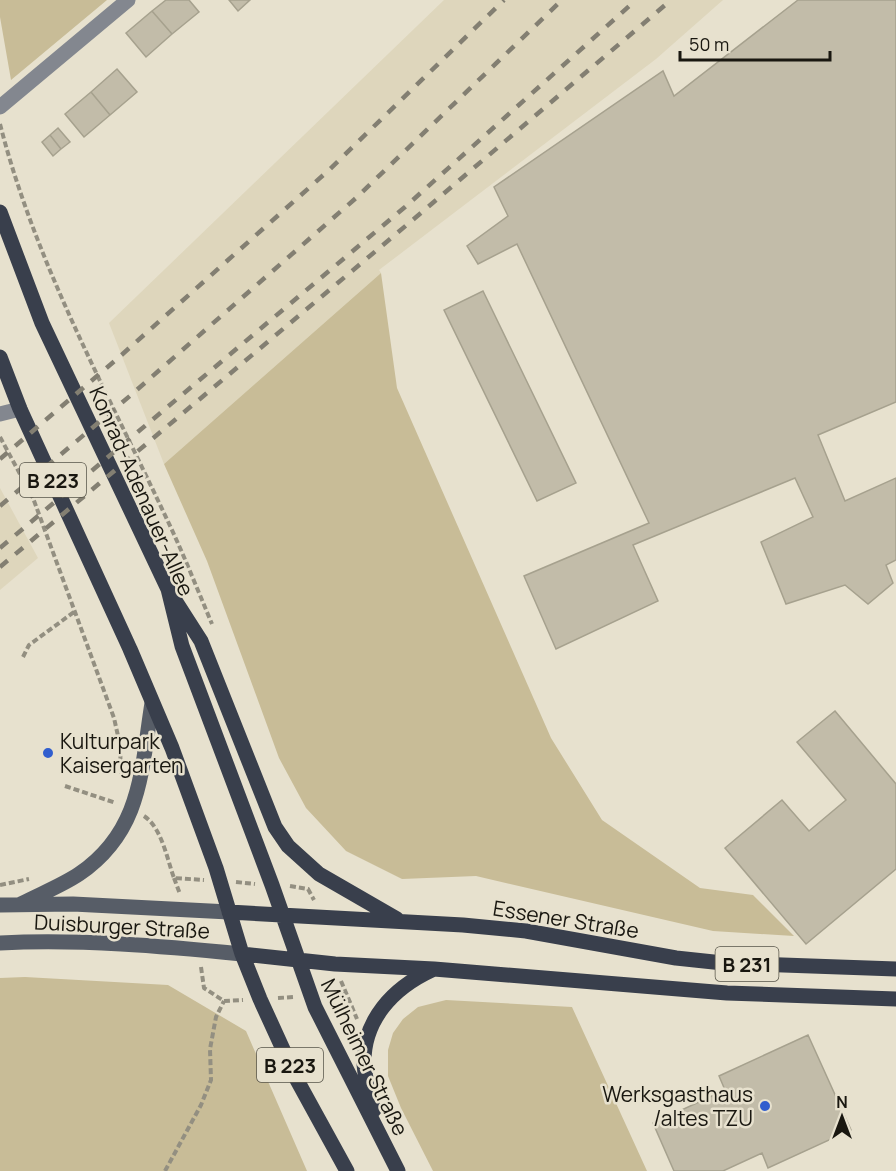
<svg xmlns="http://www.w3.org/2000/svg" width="896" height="1171" font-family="Manrope,sans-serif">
  <rect width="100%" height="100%" fill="#e7e1ce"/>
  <path fill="#ded6bc" d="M444,0H723L656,59L379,270L381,273L164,464L109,323Z
    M0,488L38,558L0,590Z"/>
  <path fill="#c8bc97" d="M0,0H107L11,80L0,17Z
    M381,273L397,388L551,738L602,820L700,888L753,895L794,936L713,931L476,876L402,879L346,851L306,808L279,758L207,561L164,464Z
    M25,977L168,985L246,1031L307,1171H0V978Z
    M446,1000L572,1007L647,1171H433L401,1108L388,1076V1050L393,1033L403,1019L418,1007Z"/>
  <path fill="#c2bca9" stroke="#a6a18e" stroke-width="1.5" d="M166,0H189L199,12L172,34L152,11Z
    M229,0H250L238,11Z
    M798,0H896V402L818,435L845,501L896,478V560L886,565L893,583L868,604L845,585L786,604L761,542L813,517L795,478L633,545L658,601L556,649L524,576L649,523L517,244L478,264L467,246L508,216L494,187L663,71L674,96Z
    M152,11L172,34L146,57L126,33Z
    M117,69L137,92L110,115L91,92Z
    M91,92L110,115L84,137L65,114Z
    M58,128L70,142L61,149L50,135Z
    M50,135L61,149L53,156L42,142Z
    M483,291L576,483L537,501L444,310Z
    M835,711L896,784V869L806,944L725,848L782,800L809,831L846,800L797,742Z
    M808,1035L851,1130L768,1168L762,1153L723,1171H674L653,1123L725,1090L719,1076Z"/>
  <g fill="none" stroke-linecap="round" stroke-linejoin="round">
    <path stroke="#938f81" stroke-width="4" stroke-dasharray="6 3" stroke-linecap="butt" d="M0,124C35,261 103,384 163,511C181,548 196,586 212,624
      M0,437L33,498L114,718L120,745L121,775
      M23,657L29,645L74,612
      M65,786L116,803
      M144,816C162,828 167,859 174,878L204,880
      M174,878L180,894
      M236,882L255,884
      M0,885L29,879
      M290,886L308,889L314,900
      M201,967L204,988L224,1001L243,1000
      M341,981L357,1019
      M329,995L346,994
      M278,998L294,997
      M165,1171L201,1105L211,1080L210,1049L216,1017L224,1001"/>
    <path stroke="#83878f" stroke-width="15" d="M0,107L128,0
      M0,414L20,409"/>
    <path stroke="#575d67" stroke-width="15" d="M21,904C40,894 61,886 79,874C142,831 141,771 152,703
      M0,905L73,904L229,912
      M0,943C80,939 162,946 242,954"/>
    <path stroke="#393f4c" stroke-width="15" d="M0,212L42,323L168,589L182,646L272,885L315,1007L398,1171
      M0,357L20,409L130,649L172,748L216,868L242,954L260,999L297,1080L347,1171
      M176,602L201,641L275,827L288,846L319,874L397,919
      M229,912L463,925L526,931L676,958L723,963L896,969
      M242,954L335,964L434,969L727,993L896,999
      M374,1110C370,1095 365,1080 364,1064C363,1020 393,988 432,970"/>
    <path stroke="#837f72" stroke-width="4.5" stroke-dasharray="10 10" stroke-linecap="butt" d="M0,459L117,359L329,170L504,0
      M0,506L131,395L356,198L562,0
      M0,548L405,207L636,0
      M0,567L415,218L671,0"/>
  </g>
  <g fill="#315ece" stroke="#e7e1ce" stroke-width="2">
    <circle cx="48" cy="753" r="6"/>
    <circle cx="765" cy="1106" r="6"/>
  </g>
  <g text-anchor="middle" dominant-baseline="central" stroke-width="5" stroke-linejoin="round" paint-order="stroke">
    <g fill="#e7e1ce" stroke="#575449" stroke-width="1.5">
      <rect x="20" y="463" width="66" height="34" rx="4.5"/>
      <rect x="715.5" y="947" width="63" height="34" rx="4.5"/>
      <rect x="257" y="1048" width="66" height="34" rx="4.5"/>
    </g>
    <g font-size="20" font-weight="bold" fill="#191710">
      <text x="53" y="480">B 223</text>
      <text x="747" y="964">B 231</text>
      <text x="290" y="1065">B 223</text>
    </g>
    <g font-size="21" fill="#191710" stroke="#e7e1ce">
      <text transform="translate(142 491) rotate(66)">Konrad-Adenauer-Allee</text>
      <text transform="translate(566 919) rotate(9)">Essener Straße</text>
      <text transform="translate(122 926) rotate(3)">Duisburger Straße</text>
      <text transform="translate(365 1057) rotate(64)">Mülheimer Straße</text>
    </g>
    <g font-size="21" fill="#191710" stroke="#e7e1ce" text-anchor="start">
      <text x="60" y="741">Kulturpark<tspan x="60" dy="24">Kaisergarten</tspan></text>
      <text x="753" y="1094" text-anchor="end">Werksgasthaus<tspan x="753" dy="24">/altes TZU</tspan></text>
    </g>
  </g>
  <g transform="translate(842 1117)" stroke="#e7e1ce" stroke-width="4.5" paint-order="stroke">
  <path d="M0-4.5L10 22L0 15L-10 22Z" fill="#191710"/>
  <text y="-9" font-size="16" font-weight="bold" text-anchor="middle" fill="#191710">N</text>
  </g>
  <path d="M680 51v9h150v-9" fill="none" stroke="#191710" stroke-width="3"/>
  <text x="689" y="51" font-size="18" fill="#191710" stroke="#e7e1ce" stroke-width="4.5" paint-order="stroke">50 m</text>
</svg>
